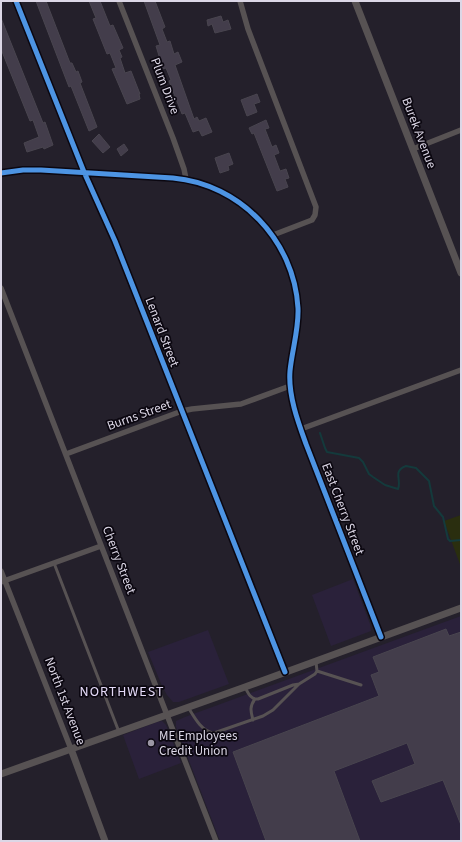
<svg xmlns="http://www.w3.org/2000/svg" width="462" height="842" font-family="'Source Sans 3',sans-serif">
  <rect width="100%" height="100%" fill="#24202b"/>
  <path fill="#2a213a" d="M353,579L370,624L371,631L331,646L312,595Z
    M461,616V841H220L176,727V721L185,717Z
    M208,630L229,684L179,702H173L167,695L162,686L148,652Z
    M162,721L166,725L181,763L139,779L123,735L157,722Z"/>
  <path fill="#2a2e0f" d="M461,515V567L444,521Z"/>
  <g fill="none" stroke-linecap="round" stroke-linejoin="round">
    <path stroke="#143a3c" stroke-width="2" d="M320,433L325,448L327,452L359,458L363,462L369,474L373,477L385,485L398,489C402,480 392,471 406,466L416,468L429,481L434,506L443,517L448,539L450,541L461,540"/>
  </g>
  <path fill="#433d4b" stroke="#49454f" d="M36,1H46L70,63H72L76,72L78,71L82,82L80,83L97,127L89,131L71,86L69,87Z
    M89,1H100L110,26L113,25L123,48L119,50L122,57L120,58L125,73L131,71L140,94H139L140,99L127,104L112,69L116,68L110,53L107,54L93,19L96,18Z
    M144,1H155L165,27L162,29L167,42L170,41L174,54L178,52L182,62L175,65L194,119L197,117L199,121L206,118L212,132L202,136L199,130L193,132L185,113L182,114L169,81L171,80L166,68L162,69L159,59H160L156,46L160,45Z
    M221,16L223,22L228,20L231,29L215,33L212,24L208,26L207,20Z
    M1,18L43,123L45,122L53,145L44,149L43,147L27,152L24,143L39,137L33,120L30,121L1,49Z
    M257,94L260,102L254,104L257,112L247,116L241,100Z
    M266,120L269,128L265,129L272,147L276,145L279,153L274,155L280,171L286,169L289,178L285,179L288,187L277,191L254,133L252,134L249,128Z
    M99,134L110,147L103,153L92,141Z
    M124,144L128,150L121,156L117,149Z
    M229,153L233,164L228,166L229,170L220,173L215,158Z
    M446,629L449,636L461,632V825L443,780L381,802L372,781L415,764L407,743L334,771L360,841H266L233,752L379,696L371,675L379,672L373,657Z"/>
  <g fill="none" stroke-linecap="round" stroke-linejoin="round">
    <path stroke="#575253" stroke-width="3" d="M54,563L119,732
      M317,671L361,685
      M245,687C248,693 251,700 258,699L293,685L299,684
      M188,707C194,717 202,732 214,733L263,716L273,710L299,684L315,674L317,671L316,662
      M253,720C251,712 249,707 255,699"/>
    <path stroke="#575253" stroke-width="5.5" d="M16,1L84,172L115,241L285,672
      M119,1L173,138L184,169L186,179
      M240,1L248,29L316,207L315,215L312,220L273,235
      M413,149L461,130
      M1,173L23,170H41L173,178C240,184 294,240 298,308C299,329 292,350 290,371C288,395 298,422 306,444L381,637
      M1,288L216,841
      M301,429L461,370
      M66,454L182,411L192,409L241,404L290,386
      M1,571L71,749
      M1,582L101,546"/>
    <path stroke="#575253" stroke-width="7" d="M355,1L461,273
      M71,749L105,841
      M1,774L245,687L461,608"/>
    <defs>
      <path id="cycleway" d="M16,1L84,172L115,241L285,672
        M1,173L23,170H41L173,178C240,184 294,240 298,308C299,329 292,350 290,371C288,395 298,422 306,444L381,637"/>
    </defs>
    <use href="#cycleway" stroke="#0b0710" stroke-width="8"/>
    <use href="#cycleway" stroke="#4d94e3" stroke-width="5"/>
  </g>
  <circle fill="#9c97a5" stroke="#0b0710" stroke-width="1.5" cx="151" cy="743" r="4"/>
  <g text-anchor="middle" dominant-baseline="central" stroke-width="3.5" stroke-linejoin="round" paint-order="stroke">
    <g font-size="13" fill="#dcd7e6" stroke="#0b0710">
      <text transform="translate(165 86) rotate(69)">Plum Drive</text>
      <text transform="translate(419 133) rotate(69)">Burek Avenue</text>
      <text transform="translate(162 332) rotate(69)">Lenard Street</text>
      <text transform="translate(139 415) rotate(-20)">Burns Street</text>
      <text transform="translate(343 509) rotate(69)">East Cherry Street</text>
      <text transform="translate(119 560) rotate(69)">Cherry Street</text>
      <text transform="translate(65 701) rotate(69)">North 1st Avenue</text>
    </g>
    <g font-size="13" fill="#dcd7e6" stroke="#0b0710" text-anchor="start">
      <text x="159" y="736">ME Employees<tspan x="159" dy="15">Credit Union</tspan></text>
    </g>
    <g font-size="14" letter-spacing="1" fill="#e4daf8" stroke="#0b0710">
      <text x="122" y="692">NORTHWEST</text>
    </g>
  </g>
  <rect width="462" height="842" fill="none" stroke="#dcd7e6" stroke-width="4"/>
</svg>
